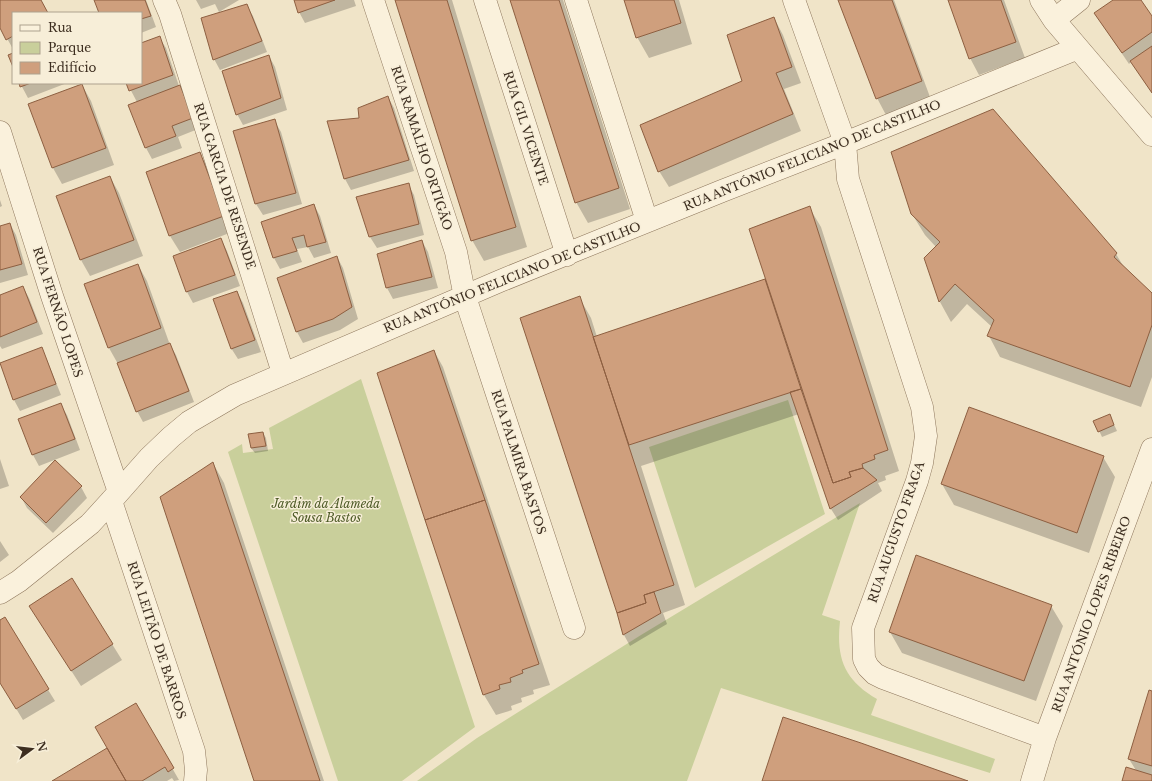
<svg xmlns="http://www.w3.org/2000/svg" width="1152" height="781" font-family="'Libre Baskerville',serif">
  <rect width="100%" height="100%" fill="#f0e4c8"/>
  <path fill="#c9cf9b" d="M361,379L475,727L402,781H338L228,452L242,444L243,453L273,449L269,428Z
    M788,400L825,514L695,588L649,447Z
    M860,503L822,615L840,621C836,658 844,680 877,699L871,715L995,759L990,773L721,688L687,781H417L477,738L641,635Z"/>
  <path fill="#0003" d="M0,0H41L48,13H13V49L0,26Z
    M95,0H146L156,27L141,33V13H100Z
    M196,0H239L219,12L215,4L201,9Z
    M295,0H354L356,6L305,23L299,12Z
    M396,0H452L527,247L484,261L472,240Z
    M511,0H563L630,209L588,223L576,202Z
    M625,0H679L692,44L649,58L637,37Z
    M839,0H894L930,97L886,115L877,98Z
    M949,0H1004L1025,58L979,75L970,58Z
    M1114,0H1140L1152,18V93L1131,62L1129,64L1102,24Z
    M246,5L253,16L267,52L220,70L214,59Z
    M774,18L783,35L801,83L784,89L801,131L669,187L659,171L743,81Z
    M159,37L166,48L179,86H180L186,97L198,129L178,137L182,148L152,159L146,148L137,102L127,83H141V44Z
    M269,56L275,67L287,110L243,125L237,114Z
    M20,83H67L28,98Z
    M82,85L91,101L114,165L62,184L53,168L29,105Z
    M388,97L394,108L414,171L351,190L345,179L360,118Z
    M993,110L1116,254L1125,269L1152,295V377L1141,407L1000,357L989,336L992,327L967,304L951,322L940,302L925,258L936,247L925,235L912,214Z
    M274,120L281,132L302,204L263,215L256,204L234,132Z
    M199,153L209,169L232,232L180,252L170,236L147,172Z
    M110,177L119,193L143,256L90,276L81,260L58,196Z
    M408,184L414,195L424,235L377,248L370,237L358,197Z
    M0,200L2,206L0,207Z
    M314,205L320,216L331,253L314,258L308,247L297,249L302,262L280,269L274,258L262,223Z
    M809,207L821,227L899,471L885,476L886,480L878,483L882,491L838,520L831,509L799,414L641,466L685,605L663,613L667,624L630,646L624,635L618,612L579,297L591,318L597,337L767,279Z
    M10,224L16,235L28,275L0,283V227Z
    M221,239L227,251L240,286L193,303L187,292L174,256Z
    M422,241L428,252L438,288L393,299L387,288Z
    M337,257L343,268L358,319L340,330L303,343L297,332Z
    M138,265L147,281L170,345L176,355L194,402L143,422L137,411L118,364L109,348Z
    M23,287L29,298L43,334L2,349L0,346V296Z
    M237,292L243,303L261,352L238,359L231,348Z
    M41,349L47,360L61,395L20,411L14,400Z
    M434,351L443,367L550,685L533,690L534,694L521,698L522,702L511,706L512,710L496,715L484,695Z
    M60,404L67,415L80,450L39,466L33,455L19,419Z
    M1112,420L1117,431L1102,437L1095,422Z
    M263,433L266,438L268,451L255,453L251,448Z
    M1103,457L1115,477L1089,553L954,505L942,484Z
    M0,459L9,486L0,489Z
    M213,463L224,483L324,781H255Z
    M81,487L87,498L53,533L27,508L21,497Z
    M0,541L9,555L0,562Z
    M1051,606L1063,626L1036,701L902,653L890,632Z
    M4,619L55,701L23,720L0,682V621Z
    M40,622L112,644L122,660L81,686Z
    M1152,692V781H1123L1137,772L1129,759Z
    M136,705L179,780L174,781L172,778L167,781H54L114,757Z"/>
  <path fill="#cf9f7d" stroke="#8d5f41" d="M0,0H41L48,13H13V36L6,40L0,28Z
    M94,0H145L151,16L141,19V13H99Z
    M294,0H335L298,13Z
    M395,0H447L516,227L471,241Z
    M510,0H559L619,188L575,203Z
    M624,0H674L681,23L636,38Z
    M838,0H892L922,81L876,99Z
    M948,0H1001L1016,42L969,59Z
    M1113,0H1141L1152,16V32L1122,53L1094,13Z
    M247,4L262,41L213,60L201,18Z
    M774,17L792,67L776,73L793,114L658,172L640,125L742,81L727,35Z
    M160,36L173,75L129,91L126,83H141V43Z
    M1152,46V93L1130,61Z
    M13,53V67L8,55Z
    M269,55L281,98L236,115L222,71Z
    M19,83H31L20,87Z
    M82,84L106,148L52,168L28,104Z
    M180,85L193,118L172,126L176,136L145,148L128,105Z
    M388,96L409,160L344,179L327,121L359,118L358,108Z
    M993,109L1117,253L1114,257L1152,293V325L1130,387L987,336L994,320L955,284L939,302L924,258L940,242L911,214L891,152Z
    M275,119L296,193L255,204L233,131Z
    M200,152L224,216L169,236L146,172Z
    M110,176L134,240L80,260L56,196Z
    M409,183L419,224L369,237L356,197Z
    M314,204L326,242L307,247L304,235L292,238L297,251L273,258L261,222Z
    M810,206L888,450L874,455L875,459L862,464L863,468L849,472L851,477L833,483L749,229Z
    M10,223L22,264L0,270V226Z
    M221,238L235,275L186,292L173,256Z
    M422,240L432,277L386,288L377,254Z
    M337,256L352,307L333,319L296,332L277,278Z
    M138,264L161,328L108,348L84,284Z
    M765,279L801,389L629,445L593,337Z
    M23,286L37,322L0,337V295Z
    M237,291L255,340L231,349L213,299Z
    M580,296L674,585L644,595L646,603L617,613L520,318Z
    M170,343L189,391L136,412L117,363Z
    M42,347L56,384L13,400L0,363Z
    M434,350L485,500L425,520L377,373Z
    M801,389L833,483L851,477L849,472L863,468L877,480L830,509L790,392Z
    M61,403L75,439L32,455L18,419Z
    M969,407L1104,456L1077,533L941,484Z
    M1110,414L1114,425L1098,432L1093,421Z
    M263,432L266,446L251,448L248,434Z
    M55,460L82,486L46,523L20,497Z
    M213,462L320,781H254L160,497Z
    M485,500L539,664L522,670L523,673L510,678L511,682L499,685L500,689L483,695L425,520Z
    M916,555L1052,605L1024,681L889,632Z
    M72,578L113,644L71,671L29,606Z
    M654,592L661,613L623,635L617,613L646,603L644,595Z
    M5,617L49,689L16,709L0,683V620Z
    M1149,690L1152,691V766L1128,759Z
    M136,703L174,768L168,772L165,767L142,781H126L95,727Z
    M783,717L861,743L968,781H762Z
    M107,748L126,781H52Z
    M1126,767L1152,775V781H1122Z"/>
  <g fill="none" stroke-linecap="round" stroke-linejoin="round">
    <defs>
      <path id="minor" d="M164,0L170,14L283,373
        M373,0L456,252L465,297L574,628
        M485,0L567,255
        M576,0L647,221
        M794,0L845,143L848,179L922,407L926,436L922,463L917,481L863,628L864,659L868,667L875,674L883,678L1045,738
        M1041,0L1054,20L1152,135
        M1054,20L1079,0
        M0,132L52,296L119,492
        M111,501L194,751L196,770L195,781
        M0,593L19,581L90,524L111,501L149,458L171,437L189,422L235,395L500,281L722,191L845,143L1078,48
        M1032,781L1045,738L1152,449"/>
    </defs>
    <use href="#minor" stroke="#8d765c" stroke-width="23"/>
    <use href="#minor" stroke="#faf1dc" stroke-width="22"/>
  </g>
  <g text-anchor="middle" dominant-baseline="central" stroke-width="3" stroke-linejoin="round" paint-order="stroke">
    <g font-size="12" fill="#3d2e20" stroke="#f7eed8">
      <text transform="translate(526 128) rotate(72)">RUA GIL VICENTE</text>
      <text transform="translate(422 148) rotate(72)">RUA RAMALHO ORTIGÃO</text>
      <text transform="translate(812 155) rotate(-22)">RUA ANTÓNIO FELICIANO DE CASTILHO</text>
      <text transform="translate(225 186) rotate(72)">RUA GARCIA DE RESENDE</text>
      <text transform="translate(512 277) rotate(-22)">RUA ANTÓNIO FELICIANO DE CASTILHO</text>
      <text transform="translate(58 312) rotate(72)">RUA FERNÃO LOPES</text>
      <text transform="translate(519 462) rotate(72)">RUA PALMIRA BASTOS</text>
      <text transform="translate(896 532) rotate(-71)">RUA AUGUSTO FRAGA</text>
      <text transform="translate(1091 614) rotate(-70)">RUA ANTÓNIO LOPES RIBEIRO</text>
      <text transform="translate(157 640) rotate(72)">RUA LEITÃO DE BARROS</text>
    </g>
    <g font-size="12" font-style="italic" fill="#4d5a26" stroke="#f7eed8">
      <text x="326" y="503">Jardim da Alameda<tspan x="326" dy="14">Sousa Bastos</tspan></text>
    </g>
  </g>
  <rect x="12" y="12" width="130" height="72" fill="#f7eed8" stroke="#ada18e"/>
  <rect x="20" y="25" width="20" height="6" fill="#faf1dc" stroke="#ada18e"/>
  <text x="48" y="32" font-size="12" fill="#3d2e20">Rua</text>
  <rect x="20" y="42" width="20" height="12" fill="#c9cf9b" stroke="#ada18e"/>
  <text x="48" y="52" font-size="12" fill="#3d2e20">Parque</text>
  <rect x="20" y="62" width="20" height="12" fill="#cf9f7d" stroke="#ada18e"/>
  <text x="48" y="72" font-size="12" fill="#3d2e20">Edifício</text>
  <g transform="translate(32 749) rotate(75)" stroke="#f7eed8" stroke-width="3" paint-order="stroke">
  <path d="M0-3L7 15L0 10L-7 15Z" fill="#3d2e20"/>
  <text y="-6" font-size="11" font-weight="bold" text-anchor="middle" fill="#3d2e20">N</text>
  </g>
</svg>
